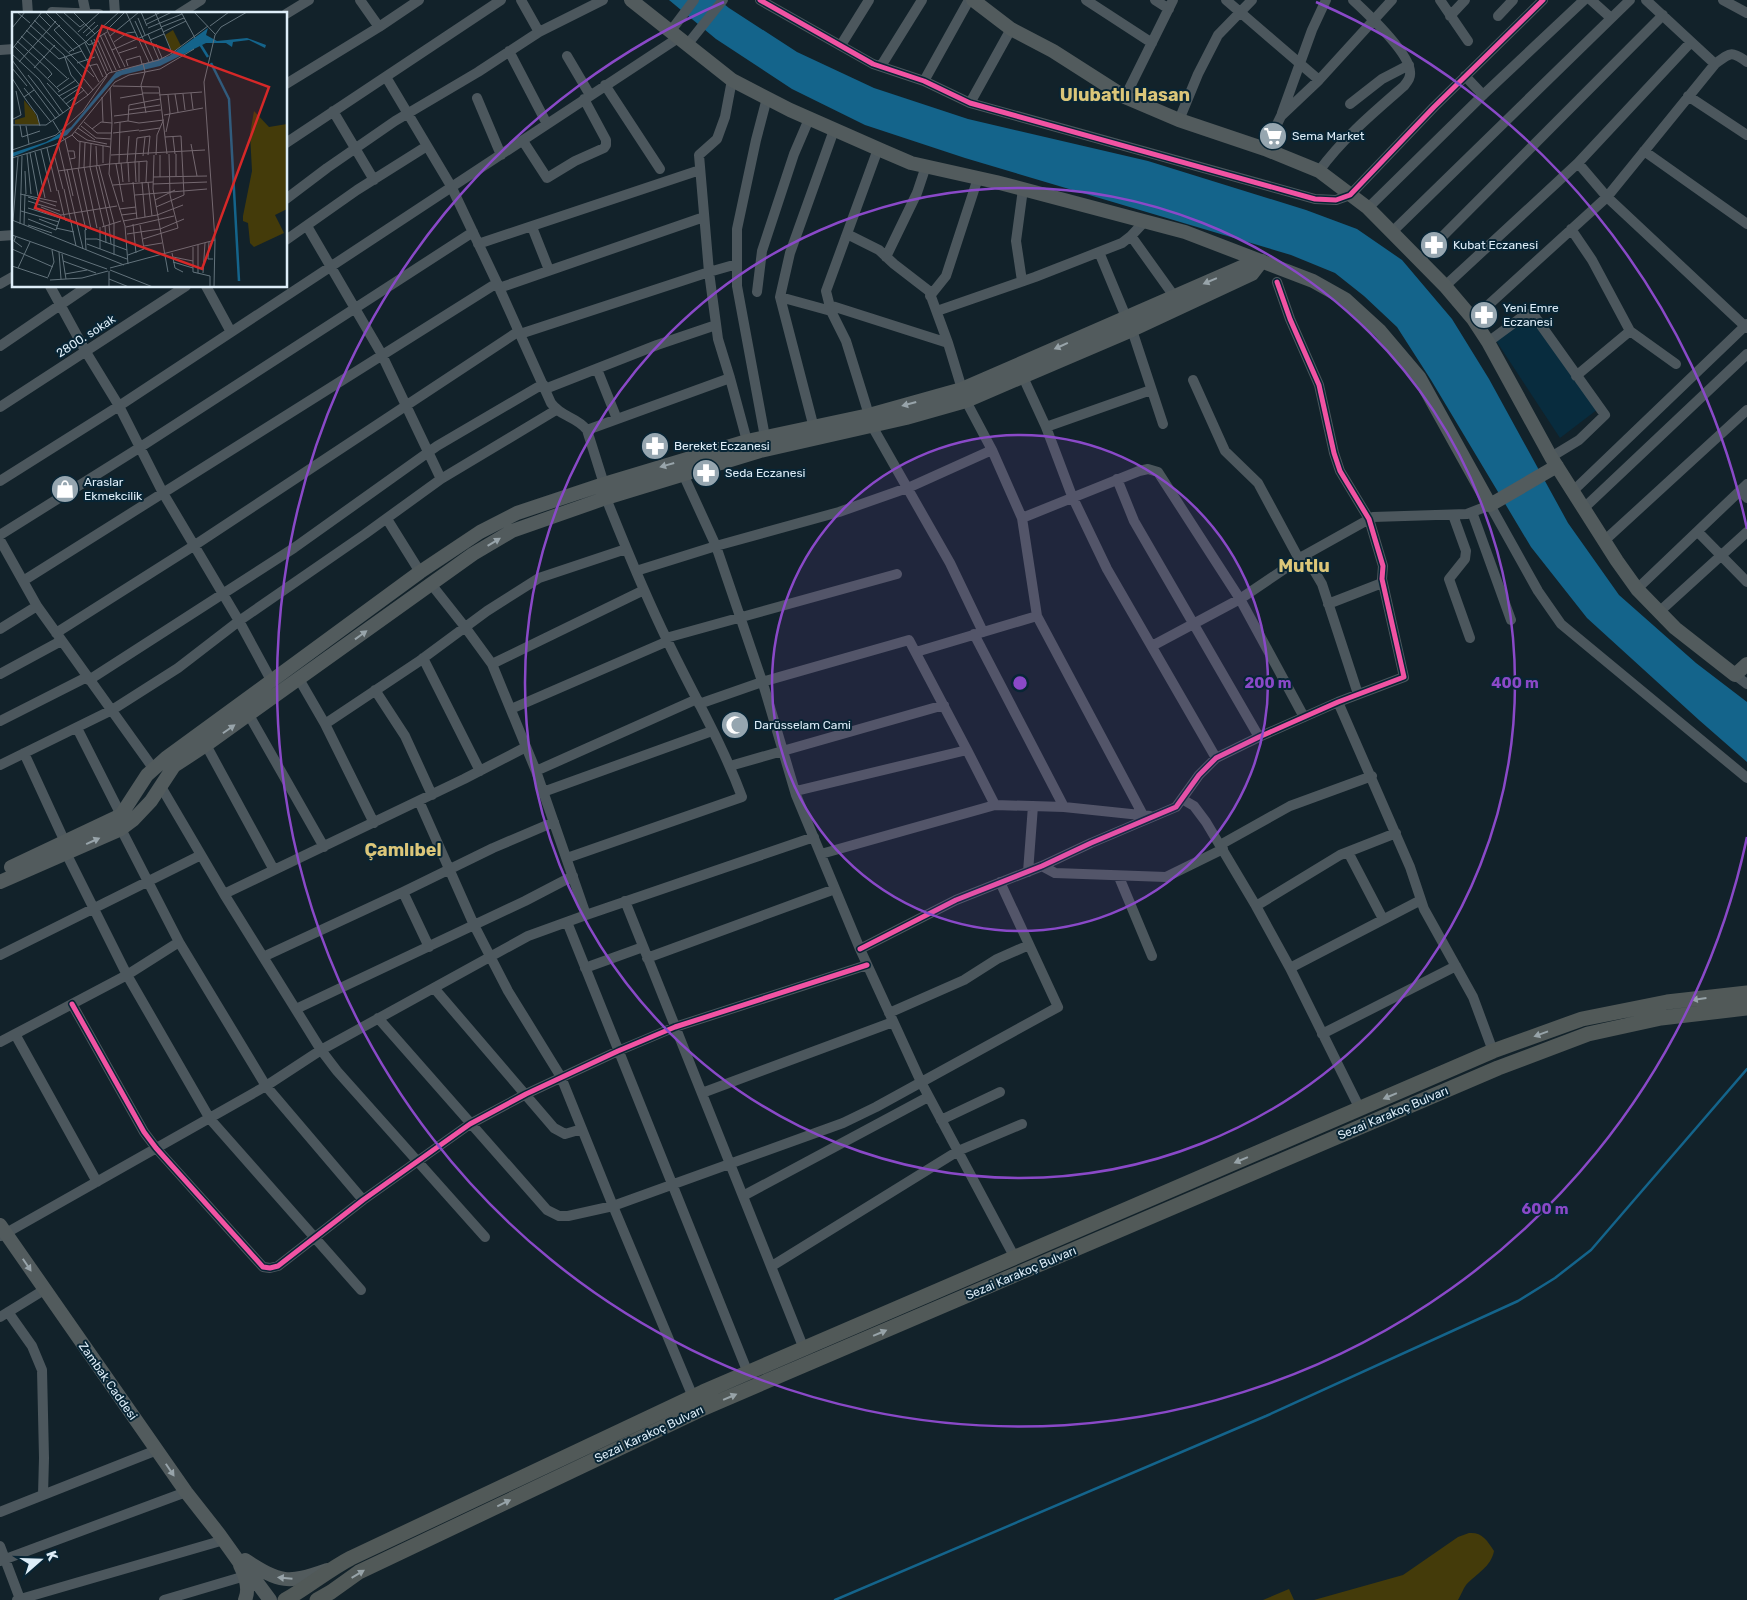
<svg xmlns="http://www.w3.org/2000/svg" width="1747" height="1600" font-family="Rubik,sans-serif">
  <rect width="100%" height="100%" fill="#12222a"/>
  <path fill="#082c3e" d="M1529,316L1598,409L1560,438L1495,339Z"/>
  <path fill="#443b0a" d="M1469,1533C1482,1532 1487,1540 1494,1551C1491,1567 1477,1573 1466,1585C1463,1589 1461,1595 1458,1600H1314L1403,1575L1458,1537Z
    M1289,1589L1294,1600H1263Z"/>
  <path fill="#14648b" d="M669,0H719L729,8L797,52L874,88L968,119L1148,161L1306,210L1357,229L1402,260L1452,319L1489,379L1568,523L1619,595L1696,663L1747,702V762L1699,720L1587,618L1531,547L1431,380L1397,327L1364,296L1335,273L1291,255L965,158L865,125L792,89L716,39Z"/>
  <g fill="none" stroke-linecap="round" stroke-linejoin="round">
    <path stroke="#14648b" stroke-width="2.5" d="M835,1600L1266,1416L1518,1301L1555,1278L1591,1250L1747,1069"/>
    <path stroke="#4c575d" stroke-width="10" d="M27,0L28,14
      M83,0L86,14
      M114,0L115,14
      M360,0L379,27
      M521,0L539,32
      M760,0L873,64L924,81L970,103L1315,199L1336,200L1350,195L1434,107L1543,0
      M1086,0L1152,43
      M1155,0L1169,9
      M1226,0L1319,80
      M1440,0L1468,41
      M1591,0L1611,18
      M1646,0L1715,64
      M1723,0L1747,13
      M52,12L99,14
      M179,14L201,0
      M286,14L309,0
      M1450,16L1465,0
      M1498,16L1513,0
      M670,32L694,0
      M687,45L723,0
      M841,45L869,0
      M0,50L14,49
      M509,51L547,124
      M567,56L590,95
      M881,66L922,0
      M1465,76L1483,95
      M386,77L451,186L497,283L551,403C562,418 576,416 587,430L604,484
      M732,80L725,117L717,139L699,155L709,272L718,339L730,378L747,441
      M924,81L969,0
      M286,84L379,27L419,0
      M605,85L660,169
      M1688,96L1747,135
      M1125,97L1173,0
      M477,98L501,155
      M970,103L1011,29
      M1350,104L1382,79L1409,65
      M333,111L374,180
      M1282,113L1312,30L1326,0
      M1179,120L1198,74L1218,35L1252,0
      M523,141L547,178L575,161L604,148L606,145V140L584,99
      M286,143L501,0
      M1265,149L1281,116L1319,80L1392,0
      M1644,151L1747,224
      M1578,163L1607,197L1747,328
      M1319,171C1343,138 1373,113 1404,86C1407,82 1411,78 1410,72C1410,53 1367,13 1353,0
      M286,199L327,168L395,121L478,72L539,32L603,0
      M1368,208L1483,95L1584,0
      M307,226L381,353L441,479
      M532,227L549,270
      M1571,229L1592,260L1630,331L1676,364
      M1392,232L1630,0
      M847,234L879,250L894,264L929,291L948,343L962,389
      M0,236L14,235
      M1131,236L1174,296
      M286,240L357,190L427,146
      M478,244L700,170
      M1099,252L1126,317
      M886,257L917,193L926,166
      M1420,259L1663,15
      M1022,281L1016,241L1023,189
      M0,284L14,276
      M50,286L86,352L119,406L163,493L239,621L271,680
      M206,286L231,332
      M1445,286L1578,163L1691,42
      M499,288L704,217
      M757,292L762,251L794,154L809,119
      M930,296L946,276L978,178
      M780,297L831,311
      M829,305L948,343
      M937,311L1035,277L1122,243L1131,236L1145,221
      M1473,319L1607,197L1715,64C1730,53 1731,50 1747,62
      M1132,330L1163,424
      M520,334L709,272L737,264
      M1488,342L1526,314H1533L1605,415L1579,440L1551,457
      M0,346L88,286
      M597,369L617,419
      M1576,376L1630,331
      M1023,377L1046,427L1072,496L1107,569L1216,758
      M1193,380L1225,451L1258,483L1299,559
      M545,389L657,345L716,325
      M966,401L992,450L1022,518L1139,471L1148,469L1158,472L1240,599L1304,717
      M0,407L186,286
      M869,415L846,341L831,311L826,291L878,149
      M872,426L950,563L983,632
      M1046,427L1151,390
      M814,428L780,297L790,253L834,130
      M587,430L730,378
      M765,437L737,286V229L756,140L767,98
      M683,474L716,546L764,687L796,795L860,949L921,1082L1015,1258
      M1117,479L1134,521L1259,737
      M0,481L119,406L678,38
      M1740,490L1747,498
      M1573,491L1747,324
      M1583,509L1747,354
      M1472,512L1511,620
      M1453,515L1466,551L1465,559L1449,579L1470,638
      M1022,518L1037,616L1143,815
      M387,519L420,572
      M1698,532L1747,582
      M0,535L139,448L473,232
      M0,540L37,606L153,768
      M1604,541L1747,410
      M1305,555L1322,584L1358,694
      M636,571L716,546L839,512L910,487L992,450
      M23,581L497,283
      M431,584L465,627L492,664L536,771L586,915
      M1637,589L1747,484
      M1328,604L1382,583
      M1659,612L1747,532
      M0,629L37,606
      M56,633L195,545L519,331
      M974,634L1064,807
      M666,638L897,574
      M1152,646L1240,599L1305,555L1373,517L1467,514L1490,505L1538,591L1561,624L1747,778
      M916,652L1037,616
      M423,658L480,771
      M492,664L644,590
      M0,674L61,641
      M1735,675L1747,684
      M299,679L325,724L374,823
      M89,680L294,548L437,446L543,384
      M375,690L405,736L432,795
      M1338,702L1410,867L1424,909L1473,997L1493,1051
      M699,704L762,682L909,640L967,750L796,791
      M511,709L668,641
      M249,715L324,847
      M0,721L87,677
      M325,724L418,662L487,611L539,578L626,549
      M77,728L121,815
      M206,745L274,870
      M967,750L995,805
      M24,753L65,842
      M0,765L112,710L178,668L239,621L365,534L441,479L556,410
      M730,766L944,705
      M536,771L697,699
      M160,785L224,894L321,1050L337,1071L485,1237
      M543,792L712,731
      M1182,799L1194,806L1206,822L1256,906L1290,968L1360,1109
      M419,801L474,925L508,991L561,1077L613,1206L693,1397
      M121,829L179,942L266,1086L363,1200
      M1220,845L1290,806L1372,776
      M1348,852L1383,919
      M66,853L127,975L210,1119L361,1290
      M821,854L995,805L1064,807L1150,816
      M567,858L742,797C722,743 693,694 668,642C645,595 625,546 606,498
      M1042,866L1055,873L1166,877L1223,849
      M1028,872L1033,806
      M1119,877L1152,956
      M403,892L429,947
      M224,894L464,779L526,747
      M625,901L804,1349
      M1256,906L1340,855L1396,833
      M567,922L748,1373
      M860,949L956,900L1042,866L1091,843L1176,807L1199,775L1216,758L1259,737L1338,702L1404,677L1382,579L1383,566L1369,519L1340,471L1334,453L1319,385L1290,319L1277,282
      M0,955L201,855
      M263,957L403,892L493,848L554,822
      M647,958L835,889
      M585,968L643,947
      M1290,968L1421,900
      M434,988L554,1128L565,1134L582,1129
      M72,1004L144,1132L156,1148L263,1267L270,1268L278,1266L363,1200L470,1124L526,1094L618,1051L675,1027L867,965
      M296,1009L525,901L573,876
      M889,1013L964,980L997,959L1029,945
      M378,1018L547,1210L559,1216H568L613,1206L843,1123L876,1107L1058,1007L1000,882
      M15,1034L97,1182
      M1322,1034L1456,966
      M0,1042L127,975L179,942
      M702,1093L893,1022
      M941,1120L1000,1092
      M743,1196L928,1097
      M1,1236L266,1086L321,1050L528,936L586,915L814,837
      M772,1266L958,1151L1022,1124
      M8,1312L32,1346L42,1370L44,1458L43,1495
      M0,1317L44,1290
      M0,1512L157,1450
      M0,1546L20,1599
      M0,1561L186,1492
      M17,1600L224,1540
      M164,1600L245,1576"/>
    <path stroke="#525b5d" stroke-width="14" d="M631,0L732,80L790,110L883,151L911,163L996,182L1185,232L1313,281L1345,299L1380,331L1419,377L1490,505L1557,466
      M973,0L1011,29L1053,51L1125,97L1179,120L1265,149L1319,171L1368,208L1445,286L1473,319L1488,342L1551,457L1617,561L1637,589L1675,628L1735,675L1747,664
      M11,867L121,815L147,775L166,758L420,572L480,532L517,513L604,484L747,441L869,415L962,389L1244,266L1250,257
      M0,882L121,829L133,820L151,801L174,766L206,745L473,554L512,531L606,498L760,451L906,418L966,401L1132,330L1252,274L1262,261
      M0,1225L186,1492L219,1534L239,1562L253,1577L270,1600
      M245,1560C281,1583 287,1584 327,1570
      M240,1565C245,1575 250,1589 245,1600"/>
    <path stroke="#515958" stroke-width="15" d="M285,1600C308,1587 328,1570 351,1558L703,1392L1493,1051L1582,1019L1667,1002L1747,993
      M317,1600L331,1592L359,1572L704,1408L1498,1068L1588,1034L1661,1018L1747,1008"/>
    <defs>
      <path id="cycleway" d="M760,0L873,64L924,81L970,103L1315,199L1336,200L1350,195L1434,107L1543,0
        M860,949L956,900L1042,866L1091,843L1176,807L1199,775L1216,758L1259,737L1338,702L1404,677L1382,579L1383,566L1369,519L1340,471L1334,453L1319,385L1290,319L1277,282
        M72,1004L144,1132L156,1148L263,1267L270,1268L278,1266L363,1200L470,1124L526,1094L618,1051L675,1027L867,965"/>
    </defs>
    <use href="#cycleway" stroke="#082535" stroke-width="8"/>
    <use href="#cycleway" stroke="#f153a3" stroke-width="5"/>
  </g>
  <defs><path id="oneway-solid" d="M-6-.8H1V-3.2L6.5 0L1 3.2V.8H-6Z" transform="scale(1.25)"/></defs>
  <g fill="#98a4aa">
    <use href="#oneway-solid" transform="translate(1210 281) rotate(157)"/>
    <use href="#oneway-solid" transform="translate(1061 346) rotate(156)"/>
    <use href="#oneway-solid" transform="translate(909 404) rotate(165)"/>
    <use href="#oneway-solid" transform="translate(667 465) rotate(164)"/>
    <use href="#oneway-solid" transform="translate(494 542) rotate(-31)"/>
    <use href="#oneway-solid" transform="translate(361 635) rotate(-36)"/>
    <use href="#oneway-solid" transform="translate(229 729) rotate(-35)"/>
    <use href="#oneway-solid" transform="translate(93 841) rotate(-24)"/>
    <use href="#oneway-solid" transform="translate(27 1265) rotate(56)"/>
    <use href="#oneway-solid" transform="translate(170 1470) rotate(56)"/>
    <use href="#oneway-solid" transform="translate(285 1578) rotate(-175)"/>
  </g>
  <g fill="#97a3a8">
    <use href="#oneway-solid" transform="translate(1699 999) rotate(173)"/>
    <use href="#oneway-solid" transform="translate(1541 1034) rotate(160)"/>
    <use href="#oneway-solid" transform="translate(1390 1096) rotate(157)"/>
    <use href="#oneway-solid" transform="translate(1241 1160) rotate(157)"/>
    <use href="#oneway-solid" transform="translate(880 1333) rotate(-23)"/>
    <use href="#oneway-solid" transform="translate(730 1397) rotate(-23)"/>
    <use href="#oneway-solid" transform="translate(504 1503) rotate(-26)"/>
    <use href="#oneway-solid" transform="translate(358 1574) rotate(-31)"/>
  </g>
  <circle cx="1020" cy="683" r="248" fill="#8a49c8" fill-opacity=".12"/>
  <g fill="none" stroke="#8a49c8" stroke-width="2.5">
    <circle cx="1020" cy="683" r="248"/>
    <circle cx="1020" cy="683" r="495"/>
    <path d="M1747 837A743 743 0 1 1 724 2M1316 2A743 743 0 0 1 1747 529"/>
  </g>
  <defs>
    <symbol id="supermarket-disc" viewBox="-11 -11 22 22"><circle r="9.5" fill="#96a6b0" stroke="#082535"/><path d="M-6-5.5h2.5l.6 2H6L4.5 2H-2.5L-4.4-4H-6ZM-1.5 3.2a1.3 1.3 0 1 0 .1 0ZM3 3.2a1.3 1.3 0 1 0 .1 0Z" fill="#fff"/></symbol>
    <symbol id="pharmacy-disc" viewBox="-11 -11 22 22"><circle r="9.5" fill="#96a6b0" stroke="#082535"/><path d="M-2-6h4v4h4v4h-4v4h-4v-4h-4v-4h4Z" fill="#fff"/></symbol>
    <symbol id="shop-disc" viewBox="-11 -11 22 22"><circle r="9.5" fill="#96a6b0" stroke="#082535"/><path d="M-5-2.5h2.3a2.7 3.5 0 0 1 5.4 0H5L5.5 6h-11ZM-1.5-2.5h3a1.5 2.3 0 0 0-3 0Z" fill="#fff"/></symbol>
    <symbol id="mosque-disc" viewBox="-11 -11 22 22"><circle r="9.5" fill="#96a6b0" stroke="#082535"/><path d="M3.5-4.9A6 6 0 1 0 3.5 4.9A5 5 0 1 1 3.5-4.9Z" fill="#fff"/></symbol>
  </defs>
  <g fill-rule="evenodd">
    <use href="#supermarket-disc" x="1257" y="120" width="32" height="32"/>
    <use href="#pharmacy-disc" x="1418" y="229" width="32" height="32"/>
    <use href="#pharmacy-disc" x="1468" y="299" width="32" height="32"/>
    <use href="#pharmacy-disc" x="639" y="430" width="32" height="32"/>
    <use href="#pharmacy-disc" x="690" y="457" width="32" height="32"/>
    <use href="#shop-disc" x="49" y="473" width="32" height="32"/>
    <use href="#mosque-disc" x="719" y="709" width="32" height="32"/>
  </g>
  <g text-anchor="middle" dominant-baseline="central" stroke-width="4" stroke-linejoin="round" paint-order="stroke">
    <g font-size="12" fill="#ddedf8" stroke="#082535" text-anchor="start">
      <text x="1292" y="136">Sema Market</text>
      <text x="1453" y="245">Kubat Eczanesi</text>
      <text x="1503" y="308">Yeni Emre<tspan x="1503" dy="14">Eczanesi</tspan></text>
      <text x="674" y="446">Bereket Eczanesi</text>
      <text x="725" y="473">Seda Eczanesi</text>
      <text x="84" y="482">Araslar<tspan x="84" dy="14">Ekmekcilik</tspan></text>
      <text x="754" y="725">Darüsselam Cami</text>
    </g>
    <g font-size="12" fill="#ddedf8" stroke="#082535">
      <text transform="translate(86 336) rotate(-33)">2800. sokak</text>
      <text transform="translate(1393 1113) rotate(-23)">Sezai Karakoç Bulvarı</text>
      <text transform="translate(1021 1273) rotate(-23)">Sezai Karakoç Bulvarı</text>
      <text transform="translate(108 1381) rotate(55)">Zambak Caddesi</text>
      <text transform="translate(649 1434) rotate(-25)">Sezai Karakoç Bulvarı</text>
    </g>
    <g font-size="18" font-weight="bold" fill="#dbc679" stroke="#082535">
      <text x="1125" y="95">Ulubatlı Hasan</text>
      <text x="1304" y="566">Mutlu</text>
      <text x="403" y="850">Çamlıbel</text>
    </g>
  </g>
  <g transform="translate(12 12)">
    <rect width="275" height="275" fill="#12222a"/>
    <path d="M161,18L169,34L160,40L153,23ZM12,88L23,101L28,113L3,112V108L13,105ZM242,99L257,115L275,112V197L263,203L272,221L242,235L238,231L236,211L231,209V204L240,159L238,122Z" fill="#443b0a"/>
    <path d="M196,16L194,23L205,29L235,26L254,33L253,36L237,28L221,30L220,35L214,31H194L148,54L110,63L103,67L55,123L0,145V141L34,130L59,115L104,60L157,44Z" fill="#14648b"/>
    <path fill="none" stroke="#14648b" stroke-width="2.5" d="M188,32L196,45M199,51L217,87L227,269"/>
    <path fill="none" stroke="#63737c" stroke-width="1" d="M5,0L18,11M33,0L67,34L87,70M43,0L77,33L86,29M61,0L83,22M114,0L137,50M129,0L135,14M169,0L183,26M182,0L203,22M52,1L68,15L72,12M27,3L39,15M126,6L133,23M22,8L82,65M133,8L149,0M123,9L141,49M135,12L160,0M18,13L52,43L59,63L76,83M48,13L42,18L62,39M198,14L217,0M149,15L172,6M0,16L13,0M136,16L170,2M14,18L47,47L70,39M66,20L88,0M95,20L85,26L100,60M151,20L174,9M71,21L83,10M92,21L108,56M136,22L147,48M88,23L104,58M9,24L55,66M74,24L86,13M98,24L127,0M82,27L96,59M138,28L152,22M5,29L36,57L40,62L36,66M102,30L115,21L123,20M73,31L80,45M144,32L150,46M2,34L48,79M0,37L30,0M100,38L150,16M57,40L75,29L107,0M107,41L125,35M160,41L196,14M0,42L27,67L51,101M54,45L81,78M0,48L44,107M7,50L44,9M65,51L83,45M76,54L85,52L91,65M116,54L114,48L128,44L130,52M113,55L95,18L113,0M0,56L15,74M22,56L43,33M16,63L48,104M0,66L12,85M35,71L58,96M101,74L147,75L155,142M45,75L57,66M12,76L39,110M98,76L100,111L97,162L113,214L116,252M22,78L12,85L25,103L28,114M46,80L64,68M131,81H147M179,81L181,97M163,82L166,100M171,82L173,98M147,83L190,80M156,83L158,101M47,84L67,73M90,85L91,110M108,86L131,82M50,88L69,75M54,92L72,78M116,98L148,93M134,101L129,73L133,60L148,57L182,37M152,103L191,96M102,104L149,98M1,107L9,103L4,79M41,109L52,127M116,109L127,111L152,108M72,110L85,121H100M102,111L116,109L117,93L148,87M0,113H34L76,83L97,61L147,48L160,41L143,0M8,113L10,125L28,119M14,114L17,132M69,114L84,126L99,127M66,116L83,128M80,117L89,110L100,111M127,119L148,116M63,120L75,128L95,132M154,120L158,101M101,121L127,118M60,123L66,129L98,135M161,125L163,142M53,127L74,218M46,131L71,237M179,132L185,164M84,134L85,154M91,134V151M35,136L45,179M0,138L44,123L71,99L95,64L79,28M29,138L39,180M56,139H62L63,146L58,147M23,140L33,186M18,141L26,184M15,142L19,182M42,142L51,177M164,142V164M99,143L193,138M142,143L141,177L156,260M144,143L145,123L151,109M148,143V165M131,144L133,125M0,146L43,133L60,123L103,70L117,63L133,60L131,51M123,150L125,126L138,124L136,143M123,150L124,170M109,151L111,170M115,151L117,124M116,151L117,170M98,152L135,149L134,170M104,152L111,190M107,152L108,110M84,154L98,213M87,154L102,211V243M72,155L85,216M72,155L73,131M78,155L92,214M78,155L79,132M66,156L79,217M67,156L68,130M55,157L61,184M13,159L14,182M46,159L97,152M141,165L195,164M121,170L125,207M127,170V150M130,170L133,205M136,170L140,204M141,172L195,170M101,173L141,170M52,177L64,234M46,178L53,208L60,210M8,182L45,190M123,183L195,177M16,185L44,194M143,188L163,178M16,189L48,199M29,195L49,203M144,195L172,183L169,124L153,125M16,196L48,206M107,197L124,195M9,199L47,210M109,203L125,201M16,207L44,218L49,203L105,194M27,207L45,214M0,208L112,253M1,209L6,145M111,209L145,203L171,193M8,212L10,144M121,212L124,241M12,213L13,182M16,213L40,221M97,213L99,232M93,214L94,231M88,215V237M90,215L109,209M114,215L162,204M44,216L62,220M115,222L148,217L172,207M0,223L95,257M4,224L2,229L10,235M74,227H85L115,238M131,227L166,216L158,183L157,142M197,230L196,247H201M75,232L115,247M186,233V261M132,234L150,231M181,235V260L198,264V275M0,237L41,255M74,238L73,218L75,217M47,240L49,267M160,241L163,256L171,260M50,242L54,267M116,243L132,237L128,213M161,245L181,249M51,249L84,261M161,250L181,256M0,254L36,266M6,256L18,230M98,256L203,228M98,258L141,275M97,259V275M191,261L193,231M53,262L75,258M36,265L42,250L40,238M97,267L117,275M38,268L70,266L96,259M202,275L203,228L192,70L203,23L209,15L235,0"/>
    <path fill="#d62828" fill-opacity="0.15" stroke="#d62828" stroke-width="2.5" d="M90,14L257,75L190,257L23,196Z"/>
    <rect width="275" height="275" fill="none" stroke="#ddedf8" stroke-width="2.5"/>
  </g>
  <circle cx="1020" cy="683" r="8" fill="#8a49c8" stroke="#082535" stroke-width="2.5"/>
  <g font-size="15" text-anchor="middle" font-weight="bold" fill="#8a49c8" stroke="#082535" stroke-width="4" stroke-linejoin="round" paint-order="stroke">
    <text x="1268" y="688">200 m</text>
    <text x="1515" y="688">400 m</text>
    <text x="1545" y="1214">600 m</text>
  </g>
  <g transform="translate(40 1560) rotate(70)" stroke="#082535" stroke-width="4" paint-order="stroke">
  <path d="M0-4L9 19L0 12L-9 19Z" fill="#ddedf8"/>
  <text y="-8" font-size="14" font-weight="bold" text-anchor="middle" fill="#ddedf8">K</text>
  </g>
</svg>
